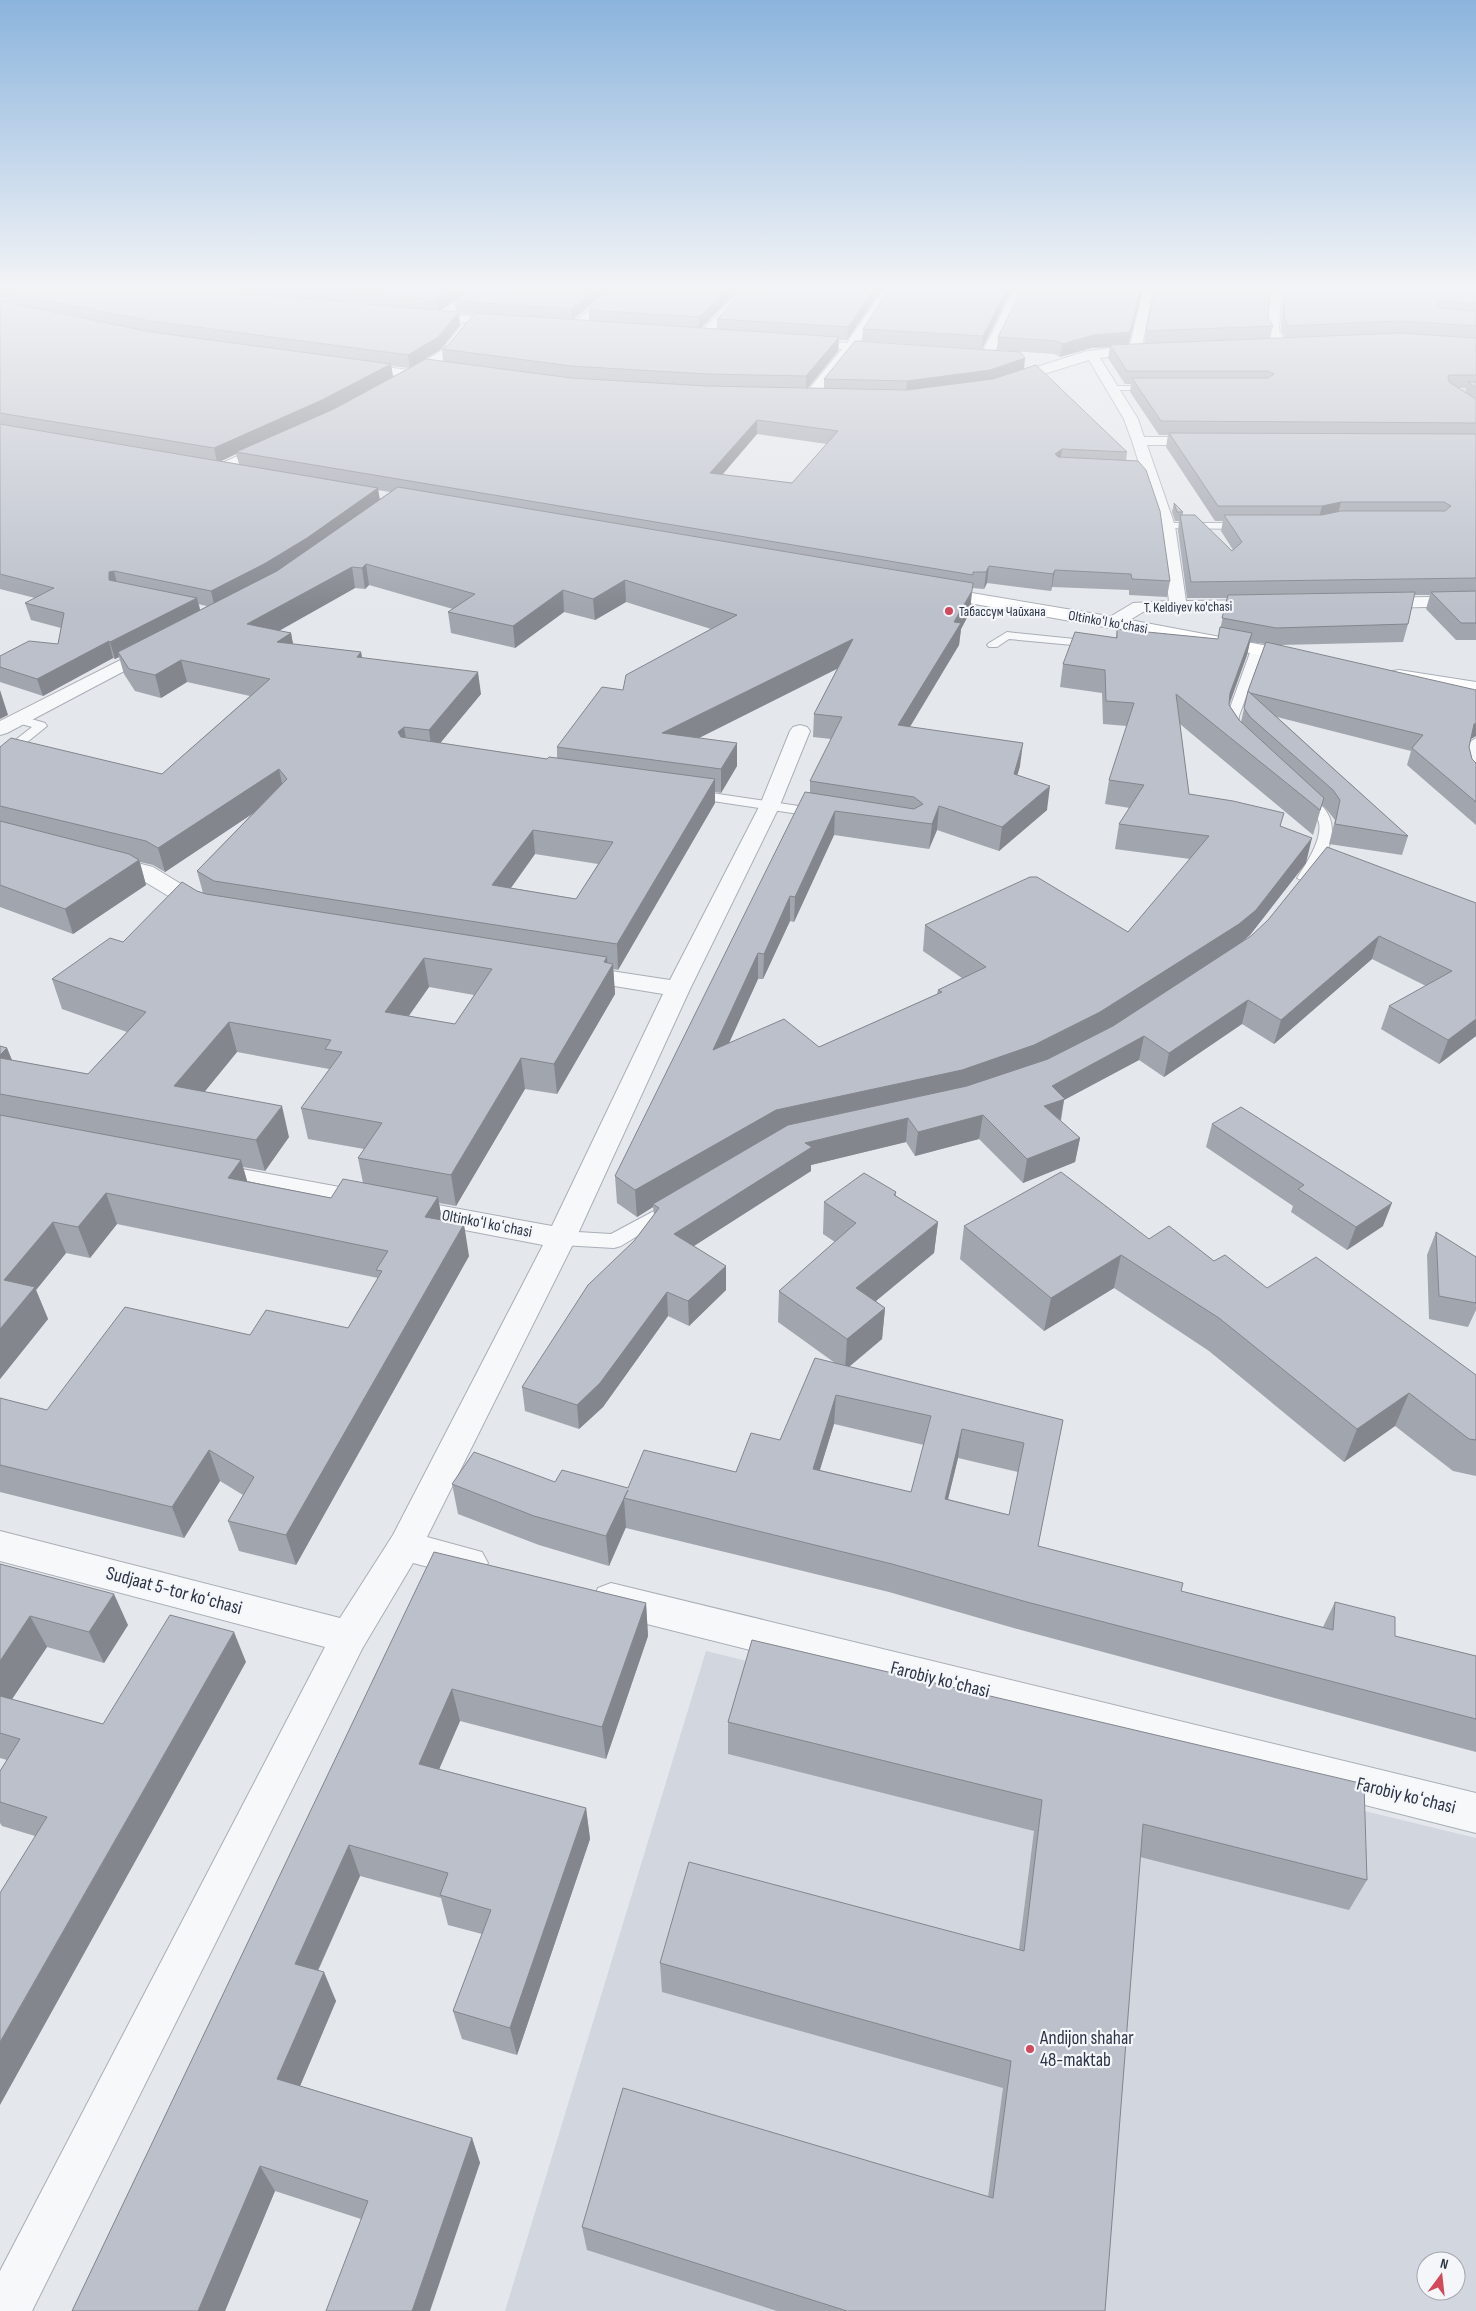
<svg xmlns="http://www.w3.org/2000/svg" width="1476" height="2311" font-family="'Sofia Sans Condensed',sans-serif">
  <rect width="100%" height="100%" fill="#e4e7ec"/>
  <path fill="#d2d6de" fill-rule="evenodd" d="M706,1651L1476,1838V2311H505ZM1426,2261H1456V2291H1426Z"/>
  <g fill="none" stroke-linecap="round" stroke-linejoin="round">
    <defs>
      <path id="service" d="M1110,386H1153L1157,388L1153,390H1110Z
        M1446,390H1476V394H1458L1476,407V414L1446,394Z
        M1167,523H1246L1251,526L1246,529L1164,528L1162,526Z
        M1007,632L1094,641L1100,644L1094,647L1009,639L997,647H989L987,645L989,643Z
        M1257,647L1263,650L1239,716L1238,727L1242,734L1236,738L1232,737L1226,727L1227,716L1251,650Z
        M18,715L45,723L47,726L4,761L0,762V752L32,727L14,722L12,719L14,716Z
        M1476,738V781C1459,777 1466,753 1470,742Z
        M691,790L819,809L826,813L819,817L686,797L684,794L686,791Z
        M1302,793C1310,795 1316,801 1322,806C1344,829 1325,860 1309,881L1304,882L1297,878C1306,864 1328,832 1316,816C1310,808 1301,804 1295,797Z
        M669,1203L675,1205L678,1209L675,1213L621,1246L614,1248L561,1245L554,1243L552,1238L554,1233L561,1231L611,1234Z"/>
      <path id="minor" d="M612,289H623L578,330H570L568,328L570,326Z
        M743,289H754L707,339H699L697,336L699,333Z
        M884,289H894L859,343L889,345L895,349L893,352L854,350L815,400H805L804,397L805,394L842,349L802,347L798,346L796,343L798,340L847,343Z
        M1014,289H1024L993,355L987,359L983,358L981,355Z
        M1143,289H1153L1142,346H1149L1151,349L1145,353L1100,358L1138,419L1144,437H1205L1212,441L1205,445H1147L1175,526L1186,601L1261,600L1267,601L1269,605L1267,609L1143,612L1120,626H1108L1105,622L1108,618L1133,603L1169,601L1159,526L1132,441L1124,419L1089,360L1005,386L999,382L1001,379L1018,373L1087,351L1130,346Z
        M1271,289H1281L1279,330L1286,344L1280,348L1276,347L1267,330Z
        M424,312L505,320L511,323L505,326L420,317L418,315L420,313Z
        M466,324L472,327L449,357L408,382H400L398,379L399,376L357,372L351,368L357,364L410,370L441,351L462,325Z
        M272,441L277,442L279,445L277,448L225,472L220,473L213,469L215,466Z
        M1476,596V606L1377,608L1371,607L1369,603L1371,599L1377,598Z
        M156,642L162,643L165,647L162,651L7,733L0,735V721Z
        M800,725L807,727L810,731L780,805L690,989L576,1238L427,1537L482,1552L488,1563L482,1574L470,1578L413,1563L362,1649L32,2311H0V2271L325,1647L0,1561V1531L340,1618L393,1535L543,1245L209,1181L199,1179L195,1172L199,1165L209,1163L552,1226L663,994L578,980L570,978L566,973L570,968L578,966L670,980L760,805L790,731L793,727Z
        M106,855L153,867L214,904L217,909L214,914L206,916L198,914L137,877L98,867L95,862L98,857Z
        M611,1583L1476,1793V1833L611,1615L598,1610L593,1599L598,1588Z"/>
      <path id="secondary" d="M936,587L1114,617L1300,652L1306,653L1309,657L1306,661L1300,662L930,596L928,592L930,588Z
        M1399,670L1476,682V694L1393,679L1390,675L1393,671Z"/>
    </defs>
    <use href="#service" stroke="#a9aeb7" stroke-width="2"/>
    <use href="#minor" stroke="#a9aeb7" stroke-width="2"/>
    <use href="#secondary" stroke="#a9aeb7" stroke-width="2"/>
    <use href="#service" fill="#f7f8fa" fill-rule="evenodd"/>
    <use href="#minor" fill="#f7f8fa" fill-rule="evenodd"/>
    <use href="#secondary" fill="#fff" fill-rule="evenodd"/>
  </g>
  <path fill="#a1a5ae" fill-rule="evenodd" d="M0,289H472L440,310L456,312L455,301L472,289H609L573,320L589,321V310L740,289L701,328L717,329V319L745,289H882L847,340H839L838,351L808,388H824V379L1024,369L1127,452L1126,461L1170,581L1167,597L1129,595V590L1052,587L1051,591L987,583L984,589L972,588L970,612L961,629L959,645L910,727L1020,766L1017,775L1047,810L999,851L937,830L929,849L834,835L794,922L790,921L763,979H758L729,1043L819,1047L937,994L938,990L962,978L923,951L925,925L1128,932L1190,859L1115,849L1119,824L1130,808L1105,804L1109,780L1127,726L1103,724L1102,693L1060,687L1063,664L1116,638L1117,629L1218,639L1227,598H1187L1178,531L1179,521H1175L1172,512L1174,503L1183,512V515L1232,551L1233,550L1221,531L1223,521H1215L1166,447L1168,435H1159L1130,392L1131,384H1125L1108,358L1110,347L1091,348L1060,357L1054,354L997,350L998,337L1143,289L1129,344H1144L1146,331L1268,317L1273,326L1270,338H1285L1281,330L1283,289H1476V640H1456L1426,609L1430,595H1414L1408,624L1403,642L1281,645L1471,740L1469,747L1472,759L1476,763V825L1407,765L1411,751L1277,717L1408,836L1402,855L1329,844L1335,820L1327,810L1322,805L1313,835L1180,724L1189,794L1281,826L1306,863L1250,935L1241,942L1476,903V1036L1439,1064L1381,1029L1389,1006L1426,986L1372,959L1274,1044L1242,1024L1164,1077L1139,1060L1064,1100L1061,1121L1080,1138L1075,1162L1023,1183L979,1139L915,1156L906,1142L811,1165V1171L694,1246L726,1266V1290L689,1326L668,1316L603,1407L579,1429L525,1411L522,1387L654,1215L653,1207L637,1217L617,1203L615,1176L810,793V781L831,739L813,737L814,714L837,669L699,738L737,766L721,793L715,792V803L618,970L613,969L615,994L557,1094L525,1089L456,1206L439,1203L442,1220L469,1256L296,1565L239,1551L228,1521L243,1495L220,1481L184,1538L0,1492V1398L47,1410L250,1335L348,1328L378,1278L117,1224L90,1258L66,1253L36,1290L48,1319L0,1379V1046L7,1048L12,1060L88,1074L127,1032L62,1009L52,979L123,942L197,891L203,893L197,871L253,813L165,872L153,865L140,862L146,885L73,934L0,907V747L162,774L250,696L187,682L161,698L135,691L124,674L119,657L115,659L113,658L43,696L0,682V656L58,644L61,628L31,620L25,603L35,598L0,589ZM459,314L473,315L448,345L442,349L443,361L419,362L440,350L460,325ZM391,366L409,368L393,377ZM1459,388H1466L1465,392ZM757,434L827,444L792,483L722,475ZM236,454L239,464L221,461ZM378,490L390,492L380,499ZM369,585L453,609L448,612L451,633L515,648L564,612L595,620L626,602L711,629L623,690L557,747V758L547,759L440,743L481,694L362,658L361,652L293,644L291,633L279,631L355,588L365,589ZM199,604L202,605L207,606L200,610ZM1250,642L1265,644L1248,691L1241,722L1229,705L1230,703L1247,655ZM535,854L598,864L576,899L511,888ZM429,987L474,995L455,1024L409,1016ZM237,1052L329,1069V1070L301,1108L308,1139L364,1149L358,1158L363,1183L331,1198L247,1181L243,1167L265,1171L289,1137L204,1092Z
    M1012,289L982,349L862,341L863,329Z
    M1212,1124L1383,1226L1347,1250L1291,1212L1293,1206L1206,1147Z
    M896,1192V1196L938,1222L934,1253L876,1301L885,1308L882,1339L849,1367L1063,1420L1038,1546L1181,1591L1323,1627L1335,1602L1395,1636L1476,1656V1752L1021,1630L889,1592L626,1528V1527L609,1566L539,1545L458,1514L452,1484L555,1482L628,1488L736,1472L780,1440L835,1363L778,1322L779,1291L835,1242L823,1234L824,1202ZM834,1424L924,1445L911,1492L820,1470ZM958,1458L1018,1472L1009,1515L948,1499Z
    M964,1226L1149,1239L1214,1261L1267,1288L1476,1375V1476L1453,1471L1395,1426L1344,1462L1209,1351L1114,1288L1044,1331L960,1259Z
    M1436,1232L1476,1257V1310L1468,1327L1429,1319L1427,1255Z
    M434,1552L646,1603L648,1636L606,1759L460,1721L439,1769L586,1808L590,1839L517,2055L462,2039L453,2011L482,1934L448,1925L441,1898L360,1876L318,1971L336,2001L300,2086L472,2138L480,2163L361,2219L275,2191L225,2311H72Z
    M0,1564L128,1625L104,1663L47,1647L12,1699L103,1724L246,1662L35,1836L2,1826L0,1823V1771L7,1760L0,1758Z
    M752,1640L1367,1880L1349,1910L1140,1857L1105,2311H777L587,2250L582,2227L988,2197L1003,2088L662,1992L660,1963L1019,1949L1034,1831L728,1754V1722Z"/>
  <path fill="#83868d" d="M452,289H472L438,312L436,300Z
    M594,289H609L571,321V309Z
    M728,289H740L699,330V317Z
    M874,289H882L847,340L848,327Z
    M1007,289H1012L982,349L983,336Z
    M1141,289H1143L1128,345H1110V347L1091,348L1060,357L1062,344Z
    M459,312L460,325L440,350L410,368L408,355Z
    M839,337L838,351L806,390V376Z
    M1025,358L1024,369L989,381L906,392L907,381Z
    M391,364L393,377L324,414L236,452V454L217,463L214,448Z
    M757,420V434L710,489V473Z
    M1062,449L1060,464L1055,454Z
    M378,488L380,503L310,553L215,608L211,591Z
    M1341,502L1337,517L1318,521L1322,506Z
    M366,564L369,585L365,589L362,568Z
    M989,566L987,583L984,589L986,572Z
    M352,567L355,588L252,646L247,624Z
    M1055,570L1052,587L1051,591L1053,574Z
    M114,571L118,587L109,580V572Z
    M625,580L626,602L595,620L593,599Z
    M563,590L564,612L515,648L513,626Z
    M972,591L970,612L961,629L959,645L897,748L898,725L954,622Z
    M197,598L201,614L118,652L119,657L115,659L110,642Z
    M291,633L295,655L277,642Z
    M1252,633L1247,655L1225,715L1230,693Z
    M853,639L852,661L663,756L662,733Z
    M109,641L113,658L43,696L37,679Z
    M361,652L365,675L357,657Z
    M181,660L187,682L161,698L155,675Z
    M478,672L481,694L432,753L429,730Z
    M0,690L8,715L0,719Z
    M1476,723V736L1468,741L1474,724Z
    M404,727L408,750L398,732Z
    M737,743V766L721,793V769Z
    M1023,743L1020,766L1011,798L1014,774Z
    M279,769L284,793L165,872L158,848Z
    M715,779V803L618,970L617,944Z
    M1050,786L1047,810L999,851L1002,827Z
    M939,806L937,830L929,849L932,824Z
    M835,811L834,835L794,922L795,897Z
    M533,830L535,854L495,910L492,885Z
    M1312,838L1306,863L1250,935L1233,950L1095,1038L1030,1071L776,1136L653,1204V1207L637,1217L635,1190L776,1110Z
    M139,860L146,885L73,934L65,909Z
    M790,896V921L763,979L764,954Z
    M1379,936L1372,959L1274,1044L1281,1020Z
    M758,953V979L714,1076L713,1050Z
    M607,957L608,973L613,964L615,994L557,1094L554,1064Z
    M424,958L429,987L390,1042L385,1012Z
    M1248,1000L1242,1024L1164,1077L1169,1053Z
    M1476,1019V1036L1439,1064L1448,1040Z
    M229,1022L237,1052L184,1117L174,1086Z
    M1144,1036L1139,1060L1064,1100L1060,1122L1044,1106L1052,1086Z
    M7,1048L19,1078L0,1065V1055Z
    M521,1058L525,1089L456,1206L451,1175Z
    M282,1106L289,1137L265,1171L256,1140Z
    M983,1115L979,1139L915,1156L918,1132Z
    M908,1118L906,1142L811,1165V1171L675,1258L674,1234L805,1143Z
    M1080,1138L1075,1162L1023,1183L1027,1159Z
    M241,1160L250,1191L228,1178Z
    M106,1193L117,1224L90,1258L78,1227Z
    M438,1197L443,1228L425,1217Z
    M1392,1203L1383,1226L1347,1250L1356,1227Z
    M53,1222L66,1253L36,1290L48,1319L0,1379V1329L4,1280Z
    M938,1222L934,1253L854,1319L856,1288Z
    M464,1224L469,1256L296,1565L286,1535Z
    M1121,1255L1114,1288L1044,1331L1051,1298Z
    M726,1266V1290L689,1326L688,1301Z
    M667,1292L668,1316L603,1407L579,1429L577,1405Z
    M885,1308L882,1339L845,1370L847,1339Z
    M1409,1393L1395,1426L1344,1462L1357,1429Z
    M836,1395L834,1424L811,1498L813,1469Z
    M962,1429L958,1458L941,1528L945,1499Z
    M209,1450L220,1481L184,1538L172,1507Z
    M624,1498L626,1527L609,1566L606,1536Z
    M114,1594L128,1625L104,1663L89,1632Z
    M646,1603L648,1636L606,1759L602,1727Z
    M30,1616L47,1647L0,1717V1661Z
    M234,1632L246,1662L0,2105V2042Z
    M452,1689L460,1721L428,1795L419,1764Z
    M586,1808L590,1839L517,2055L510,2028Z
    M349,1845L360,1876L308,1992L295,1964Z
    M324,1972L336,2001L292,2105L277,2079Z
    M472,2138L480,2163L430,2311H412Z
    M260,2166L275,2191L225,2311H198Z"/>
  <path fill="#bbc0ca" stroke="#83868d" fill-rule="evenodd" d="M0,289H204L205,290L459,312L438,337L408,355L151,321L0,292Z
    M309,289H452L436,300Z
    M472,289H594L571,309L455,301Z
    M612,289H728L699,317L589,310Z
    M745,289H874L848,327L717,319Z
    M889,289H1007L983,336L863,329Z
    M1022,289H1141L1130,332L1093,335L1062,344L1056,341L998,337Z
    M1155,289H1270L1268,317L1273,326L1146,331Z
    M1285,289H1476V303L1437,301V308L1476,311V326L1400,321L1288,326L1284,317Z
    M0,301L151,332L391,364L322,400L214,448L0,413Z
    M475,313L839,337L806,376L706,374L571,366L442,349L448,345Z
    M1400,333L1476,338V375H1450L1448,376L1449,382L1476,399V423L1161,421L1132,378H1268L1274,374L1268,371H1127L1110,345Z
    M855,341L1020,352L1025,358L990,370L907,381L824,379Z
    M426,359L571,378L706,386L907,390L993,379L1036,365L1127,452L1062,449L1055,454L1058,457L1138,461L1146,470L1160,511L1170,581L1132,579L1131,574L1055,570L1053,574L989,566L986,572H973V575L236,452L334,409ZM757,420L838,431L792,483L710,473Z
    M1468,382H1476V388Z
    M0,424L378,488L307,538L264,564L211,591L114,571L109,572V580L197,598L110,642L109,641L37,679L0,667V656L29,641L58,644L64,613L25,603L54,588L0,574Z
    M1169,433L1476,434V578L1191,582L1180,515H1195L1232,551L1242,542L1224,515H1322L1341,511H1445L1451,506L1444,502H1341L1322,506H1218Z
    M398,487L973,583L972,591L954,622L961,623L898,725L1023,743L1014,774L1050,786L1002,827L939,806L932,824L835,811L795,897L790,896L764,954L758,953L713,1050L784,1019L819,1047L942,992L938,990L986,967L925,925L1030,877H1037L1128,932L1209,836L1119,824L1144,785L1109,780L1134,703L1106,701L1105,670L1063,664L1075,632L1117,638V629L1218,639L1220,627L1252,633L1230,693L1229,705L1239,720L1324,798L1320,810L1176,694L1189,794L1233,801L1284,813L1280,826L1312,838L1256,910L1239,924L1100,1012L1034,1045L962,1070L776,1110L635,1190L615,1176L805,792L914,809L923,804L914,797L810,781L842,717L814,714L853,639L662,733L737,743L721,769L557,747L602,687L623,690L626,675L737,615L625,580L593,599L563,590L513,626L448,612L475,594L366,564L362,568L352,567L247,624L291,633L277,642L361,652L357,657L478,672L429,730L404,727L398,732L401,737L547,759L549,757L715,779L617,944L214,881L197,871L287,779L279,769L158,848L146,841L0,806V747L11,738L162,774L270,679L181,660L155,675L129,669L118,652L277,571ZM533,830L613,842L576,899L492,885Z
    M1174,503L1183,512H1177Z
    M1476,591V623H1461L1431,592Z
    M1415,592L1408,624L1276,628L1222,618L1228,595Z
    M1266,642L1476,690V723L1474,724L1469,747L1472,759L1476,763V802L1412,748L1423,735L1250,693L1248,691Z
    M1248,691L1316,753L1408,836L1335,824L1340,800L1333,790L1250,717L1244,708Z
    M0,821L129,854L139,860L65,909L0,885Z
    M1327,847L1476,903V1019L1448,1040L1389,1006L1452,971L1379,936L1281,1020L1248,1000L1169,1053L1144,1036L1052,1086L1065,1099L1044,1106L1080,1138L1027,1159L983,1115L918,1132L908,1118L805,1143L812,1147L674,1234L726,1266L688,1301L667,1292L600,1383L577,1405L522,1387L588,1285L634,1241L659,1208L653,1204L788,1125L967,1086L1048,1059L1113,1026L1251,936L1268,920Z
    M182,882L197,891L206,894L607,957L604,962L613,964L554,1064L521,1058L451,1175L358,1158L382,1123L301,1108L342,1052L325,1049L331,1040L229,1022L174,1086L282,1106L256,1140L0,1094V1058L88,1074L146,1012L52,979L110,938L123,942ZM424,958L492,969L455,1024L385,1012Z
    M0,1046L7,1048L0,1055Z
    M1241,1107L1392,1203L1356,1227L1298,1189L1304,1185L1212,1124Z
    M0,1115L241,1160L228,1178L331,1198L343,1179L438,1197L425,1217L464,1224L286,1535L228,1521L254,1477L209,1450L172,1507L0,1465V1398L47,1410L125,1307L250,1335L266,1310L348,1328L382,1271L376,1270L388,1251L106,1193L78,1227L53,1222L4,1280L35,1287L0,1329Z
    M1061,1172L1149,1239L1169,1226L1214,1261L1225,1255L1267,1288L1316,1257L1476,1375V1440L1469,1439L1409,1393L1357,1429L1219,1318L1121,1255L1051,1298L964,1226Z
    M864,1173L896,1192L894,1195L938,1222L856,1288L885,1308L847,1339L779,1291L856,1223L824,1202Z
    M1436,1232L1476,1257V1303L1439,1296Z
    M815,1358L1063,1420L1038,1546L1183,1583L1181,1591L1333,1630L1335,1602L1395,1617V1636L1476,1656V1719L1027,1602L892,1564L624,1498L628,1490L606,1536L534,1516L452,1484L474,1452L555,1482L562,1470L628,1488L644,1450L736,1472L751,1433L780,1440ZM836,1395L931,1416L911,1492L813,1469ZM962,1429L1024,1443L1009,1515L945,1499Z
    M434,1552L646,1603L602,1727L452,1689L419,1764L586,1808L510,2028L453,2011L491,1910L440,1895L448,1873L349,1845L295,1964L324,1972L277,2079L472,2138L412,2311H326L368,2201L260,2166L198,2311H72Z
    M0,1564L114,1594L89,1632L30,1616L0,1661Z
    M170,1615L234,1632L0,2042V1893L47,1817L0,1802V1771L20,1739L0,1733V1696L103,1724Z
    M752,1640L1364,1784L1367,1880L1143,1824L1105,2311H847L582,2227L623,2088L993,2198L1011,2061L660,1963L689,1862L1024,1951L1042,1800L728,1722Z"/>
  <linearGradient id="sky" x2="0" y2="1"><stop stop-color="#8bb4dd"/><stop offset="0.47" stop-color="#f3f4f6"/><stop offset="1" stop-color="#f3f4f6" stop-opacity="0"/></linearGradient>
  <rect width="1476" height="612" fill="url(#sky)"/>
  <g fill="#d1495b" stroke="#f4f6f9" stroke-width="2">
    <circle cx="949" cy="611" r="5"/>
    <circle cx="1030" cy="2049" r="5"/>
  </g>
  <g text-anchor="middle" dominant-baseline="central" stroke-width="4.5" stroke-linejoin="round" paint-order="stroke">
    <g font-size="14" fill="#2b3445" stroke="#f4f6f9">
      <text transform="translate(1188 607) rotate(-1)">T. Keldiyev ko'chasi</text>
      <text transform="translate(1108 622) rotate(10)">Oltinkoʻl koʻchasi</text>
    </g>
    <g font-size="14" fill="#2b3445" stroke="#f4f6f9" text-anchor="start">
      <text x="959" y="611">Табассум Чайхана</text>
    </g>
    <g font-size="16" fill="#2b3445" stroke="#f4f6f9">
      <text transform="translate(487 1224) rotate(11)">Oltinkoʻl koʻchasi</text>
    </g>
    <g font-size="19" fill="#2b3445" stroke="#f4f6f9">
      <text transform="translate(174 1591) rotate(15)">Sudjaat 5-tor koʻchasi</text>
      <text transform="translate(940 1680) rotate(14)">Farobiy koʻchasi</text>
      <text transform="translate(1406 1796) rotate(14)">Farobiy koʻchasi</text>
    </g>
    <g font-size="19" fill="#2b3445" stroke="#f4f6f9" text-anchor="start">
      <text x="1040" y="2038">Andijon shahar<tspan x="1040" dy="22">48-maktab</tspan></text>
    </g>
  </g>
  <g transform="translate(1441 2276) rotate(15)"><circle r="24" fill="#f4f6f9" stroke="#a4a8b1"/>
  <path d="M0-4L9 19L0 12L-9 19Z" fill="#d1495b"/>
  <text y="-8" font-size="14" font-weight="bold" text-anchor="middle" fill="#2b3445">N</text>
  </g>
</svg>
